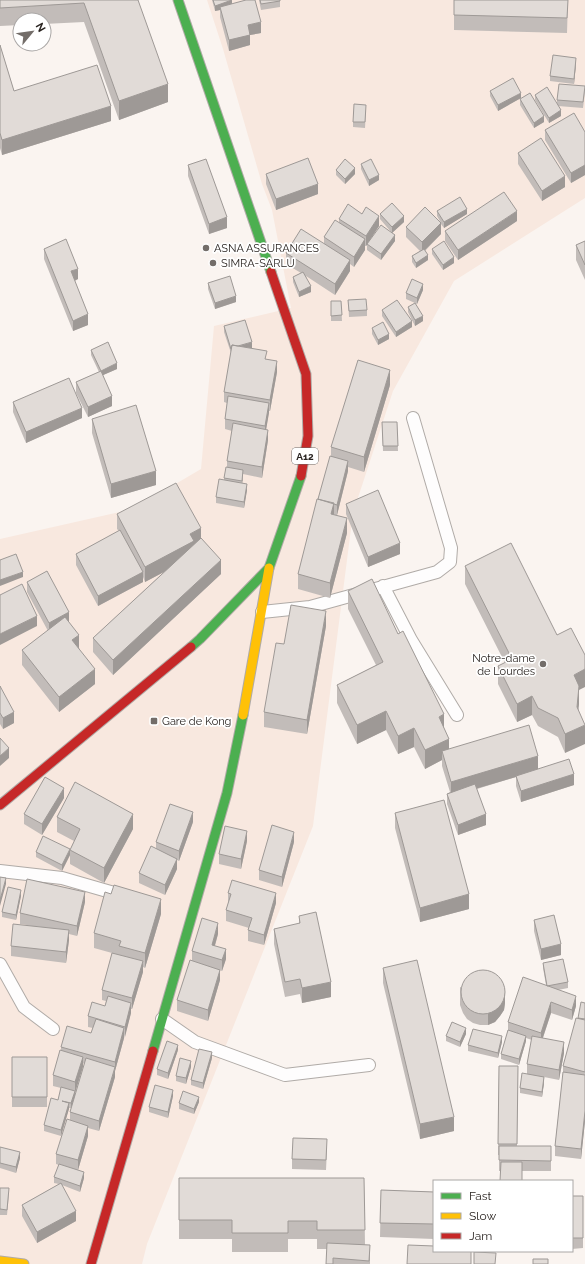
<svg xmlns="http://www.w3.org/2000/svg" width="585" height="1264" font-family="Raleway,sans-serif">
  <rect width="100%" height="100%" fill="#faf4f0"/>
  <path fill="#f8e8df" d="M207,0H585V198L454,281L393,391L353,513L313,826L147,1244L142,1264H0V539L133,509L201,469L214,326L291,308L272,210L262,184L223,49Z"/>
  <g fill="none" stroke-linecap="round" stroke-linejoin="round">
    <defs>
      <path id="lane" d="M383,586L411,640L457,715
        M262,612L310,607L437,572L450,562L451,548L413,418
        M0,871L62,878L128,897
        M0,964L24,1007L53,1029
        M162,1019L195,1042L285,1075L369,1065"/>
      <path id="fast" d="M178,0L271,272
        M191,647L200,639L269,568L301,476
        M153,1051L227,793L243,715"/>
      <path id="slow" d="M243,715L269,568
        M0,1261L24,1264"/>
      <path id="jam" d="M271,272L306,374L308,436L301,476
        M0,805L191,647
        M91,1264L153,1051"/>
    </defs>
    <use href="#lane" stroke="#b0aba7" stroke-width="14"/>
    <use href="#fast" stroke="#b0aba7" stroke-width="11"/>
    <use href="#slow" stroke="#b0aba7" stroke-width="11"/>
    <use href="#jam" stroke="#b0aba7" stroke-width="11"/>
    <use href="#lane" stroke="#fefdfd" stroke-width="12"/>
    <use href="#fast" stroke="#4caf50" stroke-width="9"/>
    <use href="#slow" stroke="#ffc107" stroke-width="9"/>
    <use href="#jam" stroke="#c62828" stroke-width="9"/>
  </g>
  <path fill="#c2bcb9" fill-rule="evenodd" d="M0,0H138L168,102L119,120L84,22L44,24V20H20V25L0,26Z
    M212,0H232V4L261,33L250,35V45L229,51L220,17V10L215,11Z
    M259,0H280V7L261,10Z
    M454,0H568L567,33L454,30Z
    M0,45L14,91L111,121L2,155L0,148Z
    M576,64L574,84L550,81V76Z
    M490,91L521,98L498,111L490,96Z
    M585,91L583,108L558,106L561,116L549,123L535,100V95L557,104V100Z
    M520,99L544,122L534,128L520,105Z
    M366,110L365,128L353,127V122Z
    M545,130L585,132V175L571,183L545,140Z
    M518,153L565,187L542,201L518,164Z
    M361,164L379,180L369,186L361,169Z
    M188,165L227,228L209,234L188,176Z
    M336,170L355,174L345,184L336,175Z
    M266,174L318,194L276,210L266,184Z
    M437,211L467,214L444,228L441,224V234L425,251L428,260L416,268L412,262V256L420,251L406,237V227L441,223L437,216Z
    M380,214L404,222L392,233L380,219Z
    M339,219L379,226L371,239L395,241L381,260L367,250V245L366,246H365V250L354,267L350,264V271L335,295L306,276L311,292L299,297L293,282V277L301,273L286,264V253L324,244V237L339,223Z
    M517,221L458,260L445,241V231Z
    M585,241V280L576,260V245Z
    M44,249L78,279L75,281L88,325L73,331L44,259Z
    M432,249L454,263L443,270L432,254Z
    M208,283L236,302L215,309L208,289Z
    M423,290L417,304L415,303L423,321L415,326L408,312V307L415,303L406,299V293Z
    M348,300L367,310V316L349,317Z
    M331,301H341L342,321H331Z
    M382,310L412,327L396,337L382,316Z
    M224,326L252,348H249L267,360L277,372L270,411H269L266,429L268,440L262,478L243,474L242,483L247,490L244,508L216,503V497L224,480V478L227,467V461L232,431L225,429V419L227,403L224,402V392L231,353L224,332Z
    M372,328L389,339L378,345L372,334Z
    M91,350L117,369L103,375L112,406L88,417L76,393V382L99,372L91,355Z
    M390,385L364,472L348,467V471L337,515L347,533L330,598L298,589V574L318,499L331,456V447Z
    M13,402L82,418L26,443L13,412Z
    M92,419L156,485L111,498L92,433Z
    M382,422H397L398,451H383Z
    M346,504L400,554L368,567L346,514Z
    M117,514L201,538L221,574L113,675L93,652V638L164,572L145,582L143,577V582L98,606L76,565V554L119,531L117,529Z
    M465,566L557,635L579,690V704L565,753L558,737L538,726L532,715L517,722L498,684V666L505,663L465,584Z
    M27,582L69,622L79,648L95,684L59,712L22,665V650L48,631L27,592Z
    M348,591L444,729L449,749L538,769L574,785L521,802L516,786V777L477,789L486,825L458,835L447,804V794L450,792L442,766V760L425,769L414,747L398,754L386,730L357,744L337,703V685L376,665L348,609Z
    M326,626L307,734L264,727V712L284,644Z
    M0,686L14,723L3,729L0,724Z
    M64,798L42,835L24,824V814Z
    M395,813L469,909L420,922L395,828Z
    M57,817L133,829L104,883L70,864V850L74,841L57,832Z
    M193,822L179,861L177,860V869L165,895L139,883V873L156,849V842Z
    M247,841L241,869L219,864V854Z
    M294,842L282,887L259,880V870Z
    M36,852L70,855L62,871L36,857Z
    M228,893L276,903L264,945L248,941V930L249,928L226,921V910L228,904Z
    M21,896L16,920L2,917V912Z
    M85,902L77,936L69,934V940L66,963L11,956V946L27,925L20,924V913Z
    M161,914L145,968L143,967V972L132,1009H131V1013L115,1071V1077L99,1131L88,1128V1136L78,1170L84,1178L80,1192L62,1185L76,1221L37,1243L22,1216V1205L59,1184L54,1183V1177L59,1165L56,1164V1154L70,1120V1112L71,1108H69L61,1136L44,1131V1125L58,1100L61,1088L53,1086V1075L61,1050V1047L91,1033L93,1028L88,1027V1016L105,1006L106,1001L102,1000V990L112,953L94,948V933ZM83,1063L84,1064L75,1096V1092V1093Z
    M299,916L331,997L302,1003L300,994L285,997L274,944V929L299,924Z
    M534,920L561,955L541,960L534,931Z
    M218,934L215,946L226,959L222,971L220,970V980L208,1021L177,1011V1000L192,961V951Z
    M543,963L568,982V988L558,990L576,1006L572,1020L551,1013L543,1038L564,1053L559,1080L544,1077V1083L542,1097L520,1093V1088L527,1074V1064L532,1040L526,1038V1041L519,1065L501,1059V1054L508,1031V1022L546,985L543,968Z
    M383,968L454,1131L420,1139L383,983Z
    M460,987L505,1003L504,1010L500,1016L495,1022L488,1025H480L473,1023L467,1019L463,1013L460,1005Z
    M585,1003V1121L581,1159L555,1156V1146L563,1073V1066L578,1018Z
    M466,1034L460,1047L446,1041V1036Z
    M502,1042L498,1058L468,1051V1045Z
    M178,1050L168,1079L157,1075V1069Z
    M12,1057H47V1107H12Z
    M212,1058L203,1089L191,1085V1080Z
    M499,1066H518L517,1146H551V1171H499V1155H498Z
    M191,1067L186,1084L176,1081V1076Z
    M173,1096L168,1118L149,1112V1107Z
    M199,1102L194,1114L179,1109V1103Z
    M0,1147L20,1158L16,1173L0,1168Z
    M327,1149L326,1170L292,1169V1159Z
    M179,1178H364L365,1245L370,1256V1264H326L327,1249H317V1239H288V1252H232V1239H179Z
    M0,1188L9,1194L7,1215H0Z
    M381,1190L434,1192V1239L380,1237Z
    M572,1196H583V1248L572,1249Z"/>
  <path fill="#9e9996" d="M232,0V6L220,7V10L215,11V6Z
    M261,22V33L250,35V45L229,51V40L248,25Z
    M576,58V64L574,84V79Z
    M168,84V102L119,120V101Z
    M521,93V98L498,111V105Z
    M111,106V121L2,155V140Z
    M561,110V116L549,123V118Z
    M544,116V122L534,128V123Z
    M585,165V175L571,183V173Z
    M355,168V174L345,184V179Z
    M379,175V180L369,186V180Z
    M565,176V187L542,201V191Z
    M318,184V194L276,210V199Z
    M467,209V214L444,228V222Z
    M517,211V221L458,260V250Z
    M379,216V226L366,246V236Z
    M404,216V222L392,233V227Z
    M227,217V228L209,234V224Z
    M441,223V234L422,253V242Z
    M395,235V241L381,260V254Z
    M365,239V250L354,267V257Z
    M428,255V260L416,268V263Z
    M454,257V263L443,270V265Z
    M350,260V271L335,295V284Z
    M78,269V279L71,282V271Z
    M423,284V290L417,304V298Z
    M311,286V292L299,297V292Z
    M236,296V302L215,309V303Z
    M88,314V325L73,331V321Z
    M423,316V321L415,326V320Z
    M412,321V327L396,337V332Z
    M389,334V339L378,345V340Z
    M252,342V348L231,354V349Z
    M277,361V372L270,411V400Z
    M117,363V369L101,376V371Z
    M390,370V385L364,472V457Z
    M112,396V406L88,417V407Z
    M269,403V413L265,436V426Z
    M82,408V418L26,443V432Z
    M268,430V440L262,478V467Z
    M348,461V471L337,515V505Z
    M243,470V476L242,486V481Z
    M156,471V485L111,498V484Z
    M247,484V490L244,508V502Z
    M334,503V518L331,514Z
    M347,518V533L330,598V583Z
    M201,528V543L194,556L145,582V567L190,534Z
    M400,543V554L368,567V557Z
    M221,560V574L113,675V660Z
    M23,572V577L0,586V580Z
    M143,572V582L98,606V596Z
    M326,611V626L307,734V720Z
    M69,612V622L49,633V623Z
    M37,616V626L0,645V634Z
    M79,635V650L72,640Z
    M95,669V684L59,712V697Z
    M585,669V687L579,690V704L577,725L574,675Z
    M532,696V715L517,722V704Z
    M386,711V730L357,744V725Z
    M14,712V723L3,729V718Z
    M444,714V733L439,717Z
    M585,725V744L565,753V734Z
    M414,728V747L398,754V736Z
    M449,739V757L442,751V760L425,769V750Z
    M9,748V758L0,766V756Z
    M538,756V771L516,776V777L451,796V782Z
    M574,774V785L521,802V791Z
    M64,788V798L42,835V824Z
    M193,812V822L179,861V851Z
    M133,814V829L104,883V868Z
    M486,814V825L458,835V825Z
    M247,831V841L241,869V859Z
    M294,832V842L282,887V877Z
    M70,849V855L62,871V865Z
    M177,859V869L165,895V885Z
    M6,878V884L0,906V900Z
    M21,890V896L16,920V915Z
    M85,892V902L77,936V926Z
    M276,893V903L264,945V935Z
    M469,894V909L420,922V908Z
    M161,899V914L145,968V953Z
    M218,923V934L212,955V945Z
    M69,930V940L66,963V952Z
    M561,944V955L541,960V949Z
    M226,949V959L222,971V960Z
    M143,961V972L132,1009V998Z
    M220,970V980L208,1021V1010Z
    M331,982V997L302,1003V988Z
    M505,992V1003L504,1010L500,1016L495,1022L488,1025V1014Z
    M576,996V1006L572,1020V1010Z
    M551,1002V1013L541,1043V1033Z
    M131,1003V1013L125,1037V1027Z
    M124,1028V1038L115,1071V1077L99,1131V1121L115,1068V1062Z
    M466,1028V1034L460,1047V1042Z
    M502,1036V1042L498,1058V1053Z
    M526,1036V1041L519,1065V1059Z
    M564,1042V1053L559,1080V1070Z
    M178,1045V1050L168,1079V1073Z
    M212,1052V1058L203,1089V1083Z
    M83,1057V1067L75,1093V1082Z
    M191,1061V1067L186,1084V1078Z
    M544,1077V1083L542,1097V1092Z
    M173,1090V1096L168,1118V1112Z
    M75,1091V1096L71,1108V1103Z
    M199,1097V1102L194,1114V1109Z
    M69,1103V1109L61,1136V1130Z
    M585,1111V1121L581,1159V1149Z
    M454,1117V1131L420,1139V1124Z
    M88,1126V1136L78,1170V1160Z
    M20,1152V1158L16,1173V1167Z
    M84,1172V1178L80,1192V1186Z
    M76,1211V1221L37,1243V1232Z
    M370,1245V1256L369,1264Z"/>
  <path fill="#e1dbd7" stroke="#9e9996" d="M0,0H138L168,84L119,101L84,3L0,8Z
    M213,0H232L215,6Z
    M246,0H255L261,22L248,25L250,35L229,40L220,7Z
    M260,0H280V1L261,4Z
    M454,0H568L567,18L454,15Z
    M0,45L14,91L97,65L111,106L2,140L0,133Z
    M553,55L576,58L574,79L550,76Z
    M513,78L521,93L498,105L490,91Z
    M559,84L585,86L583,102L557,100Z
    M547,87L561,110L549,118L535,95Z
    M530,93L544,116L534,123L520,99Z
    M354,104L366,105L365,122H353Z
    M574,113L585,132V165L571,173L545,130Z
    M541,138L565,176L542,191L518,153Z
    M308,158L318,184L276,199L266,174Z
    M206,159L227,217L209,224L188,165Z
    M345,159L355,168L345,179L336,170Z
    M371,159L379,175L369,180L361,164Z
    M504,192L517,211L458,250L445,231Z
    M460,197L467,209L444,222L437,211Z
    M392,203L404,216L392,227L380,214Z
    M348,204L362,214L366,207L379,216L366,236L339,219Z
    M425,207L441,223L422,242L406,227Z
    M335,220L365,239L354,257L324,237Z
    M381,225L395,235L381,254L367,244Z
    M301,229L350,260L335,284L286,253Z
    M66,239L78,269L71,271L88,314L73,321L44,249Z
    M444,241L454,257L443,265L432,249Z
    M585,241V265L576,245Z
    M424,249L428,255L416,263L412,256Z
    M303,272L311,286L299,292L293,277Z
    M230,276L236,296L215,303L208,283Z
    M412,279L423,284L417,298L406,293Z
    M366,299L367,310L349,311L348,300Z
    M397,300L412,321L396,332L382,310Z
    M331,301H341L342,315L331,316Z
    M415,303L423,316L415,320L408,307Z
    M245,320L252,342L238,346L232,345L231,349L224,326Z
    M383,322L389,334L378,340L372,328Z
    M108,342L117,363L101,371L91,350Z
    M232,345L267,351L265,359L277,361L270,400L224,392Z
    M358,360L390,370L364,457L331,447Z
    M101,371L112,396L88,407L76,382Z
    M69,378L82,408L26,432L13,402Z
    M228,396L269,403L265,426L225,419Z
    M136,405L156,471L111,484L92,419Z
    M382,422H397L398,446H383Z
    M233,423L268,430L262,467L227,461Z
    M330,456L348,461L337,505L318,499Z
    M226,467L243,470L242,481L224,478Z
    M219,479L247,484L244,502L216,497Z
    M176,483L201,528L190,534L194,541L145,567L117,514Z
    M378,490L400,543L368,557L346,504Z
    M317,499L334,503L331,514L347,518L330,583L298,574Z
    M120,530L143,572L98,596L76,554Z
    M201,538L221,560L113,660L93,638Z
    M511,543L557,635L571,628L585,655V669L574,675L579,686L577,707L585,725L565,734L558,718L538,708L532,696L517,704L498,666L512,659L465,566Z
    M16,554L23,572L0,580V560Z
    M47,571L69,612L49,623L27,582Z
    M372,579L398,634L403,631L444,714L439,717L449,739L425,750L414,728L398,736L386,711L357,725L337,685L383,662L348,591Z
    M22,584L37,616L0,634V595Z
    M291,605L326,611L307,720L264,712L276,643L284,644Z
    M65,617L79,635L72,640L95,669L59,697L22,650Z
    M0,686L14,712L3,718L0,713Z
    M529,725L538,756L451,782L442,751Z
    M0,738L9,748L0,756Z
    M569,759L574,774L521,791L516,776Z
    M45,777L64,788L42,824L24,814Z
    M75,782L133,814L104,868L70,850L80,829L57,817Z
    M475,784L486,814L458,825L447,794Z
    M444,800L469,894L420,908L395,813Z
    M170,804L193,812L179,851L156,842Z
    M272,825L294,832L282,877L259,870Z
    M225,826L247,831L241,859L219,854Z
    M43,836L70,849L62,865L36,852Z
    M151,846L177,859L165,885L139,873Z
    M0,877L6,878L0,900Z
    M27,879L85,892L77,926L20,913Z
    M232,880L276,893L264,935L248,930L252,918L226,910L231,894L228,893Z
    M114,885L161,899L145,953L119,946L121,941L94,933L105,892L111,894Z
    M8,887L21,890L16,915L2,912Z
    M316,912L331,982L302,988L300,979L285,982L274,929L300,923L299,916Z
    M554,915L561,944L541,949L534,920Z
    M202,918L218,923L212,945L226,949L222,960L192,951Z
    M13,924L69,930L66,952L11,946Z
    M112,953L143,961L132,998L102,990Z
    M563,959L568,982L547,986L543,963Z
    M190,960L220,970L208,1010L177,1000Z
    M417,960L454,1117L420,1124L383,968Z
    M461 992a22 22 0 1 1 44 0a22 22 0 1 1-44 0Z
    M523,977L576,996L572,1010L551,1002L541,1033L508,1022Z
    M108,996L131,1003L125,1027L88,1016L92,1002L105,1006Z
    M581,1002L585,1003V1019L578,1018Z
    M576,1018L585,1020V1072L563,1066Z
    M96,1019L124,1028L115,1062L61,1047L67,1026L91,1033Z
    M452,1022L466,1028L460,1042L446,1036Z
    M473,1029L502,1036L498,1053L468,1045Z
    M508,1030L526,1036L519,1059L501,1054Z
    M532,1036L564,1042L559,1070L527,1064Z
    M167,1041L178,1045L168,1073L157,1069Z
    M199,1049L212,1052L203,1083L191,1080Z
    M60,1050L83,1057L75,1082L53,1075Z
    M12,1057H47V1097H12Z
    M86,1058L115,1067L99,1121L70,1112Z
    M180,1058L191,1061L186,1078L176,1076Z
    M499,1066H518L517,1144H498Z
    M563,1072L585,1075V1111L581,1149L555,1146Z
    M522,1073L544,1077L542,1092L520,1088Z
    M155,1085L173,1090L168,1112L149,1107Z
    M61,1087L75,1091L71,1103L62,1101L69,1103L61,1130L44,1125L51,1098L58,1100Z
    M183,1091L199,1097L194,1109L179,1103Z
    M67,1119L88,1126L78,1160L56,1154Z
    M293,1138L327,1139L326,1160L292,1159Z
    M499,1146H551V1161L499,1160Z
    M0,1147L20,1152L16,1167L0,1163Z
    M501,1162H522V1181H500Z
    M59,1164L84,1172L80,1186L54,1177Z
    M179,1178H364L365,1230H317V1221H288V1233H232V1220H179Z
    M61,1183L76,1211L37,1232L22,1205Z
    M0,1188H9L7,1210L0,1209Z
    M381,1190L434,1192V1224L380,1223Z
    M572,1196H583V1238H572Z
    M327,1243L370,1245L369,1261L333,1258V1264H326Z
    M408,1245L434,1246V1251H471V1264H407Z
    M474,1252L496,1253L495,1264H474Z
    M533,1259H548V1264H533Z"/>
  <g fill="#736d69" stroke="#fff" stroke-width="1.5">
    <circle cx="206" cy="248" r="4"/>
    <circle cx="213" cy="263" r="4"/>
    <circle cx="543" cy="664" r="4"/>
    <rect x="150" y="717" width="8" height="8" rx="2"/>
  </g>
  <g text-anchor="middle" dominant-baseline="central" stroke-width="3.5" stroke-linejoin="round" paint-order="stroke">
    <rect fill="#fff" stroke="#6a6664" stroke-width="1" x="292" y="448" width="26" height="16" rx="3"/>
    <g font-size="10" font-weight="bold" fill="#2a2421">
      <text x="305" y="456">A12</text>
    </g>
    <g font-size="11" fill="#2a2421" stroke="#fff" text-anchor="start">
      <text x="214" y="248">ASNA ASSURANCES</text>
      <text x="221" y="263">SIMRA-SARLU</text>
      <text x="535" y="658" text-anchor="end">Notre-dame<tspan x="535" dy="13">de Lourdes</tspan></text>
      <text x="162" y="721">Gare de Kong</text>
    </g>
  </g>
  <rect x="433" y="1180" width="140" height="72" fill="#ffffff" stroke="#aaa7a6"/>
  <rect x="441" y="1193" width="20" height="6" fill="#4caf50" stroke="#aaa7a6"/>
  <text x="469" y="1200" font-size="12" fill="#2a2421">Fast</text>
  <rect x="441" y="1213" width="20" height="6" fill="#ffc107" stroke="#aaa7a6"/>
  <text x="469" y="1220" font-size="12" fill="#2a2421">Slow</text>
  <rect x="441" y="1233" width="20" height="6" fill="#c62828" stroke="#aaa7a6"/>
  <text x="469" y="1240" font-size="12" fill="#2a2421">Jam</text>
  <g transform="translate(32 32) rotate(61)"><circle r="19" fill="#ffffff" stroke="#aaa7a6"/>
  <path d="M0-3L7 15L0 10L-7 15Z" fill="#736d69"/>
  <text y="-6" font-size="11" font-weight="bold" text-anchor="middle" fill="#2a2421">N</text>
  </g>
</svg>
